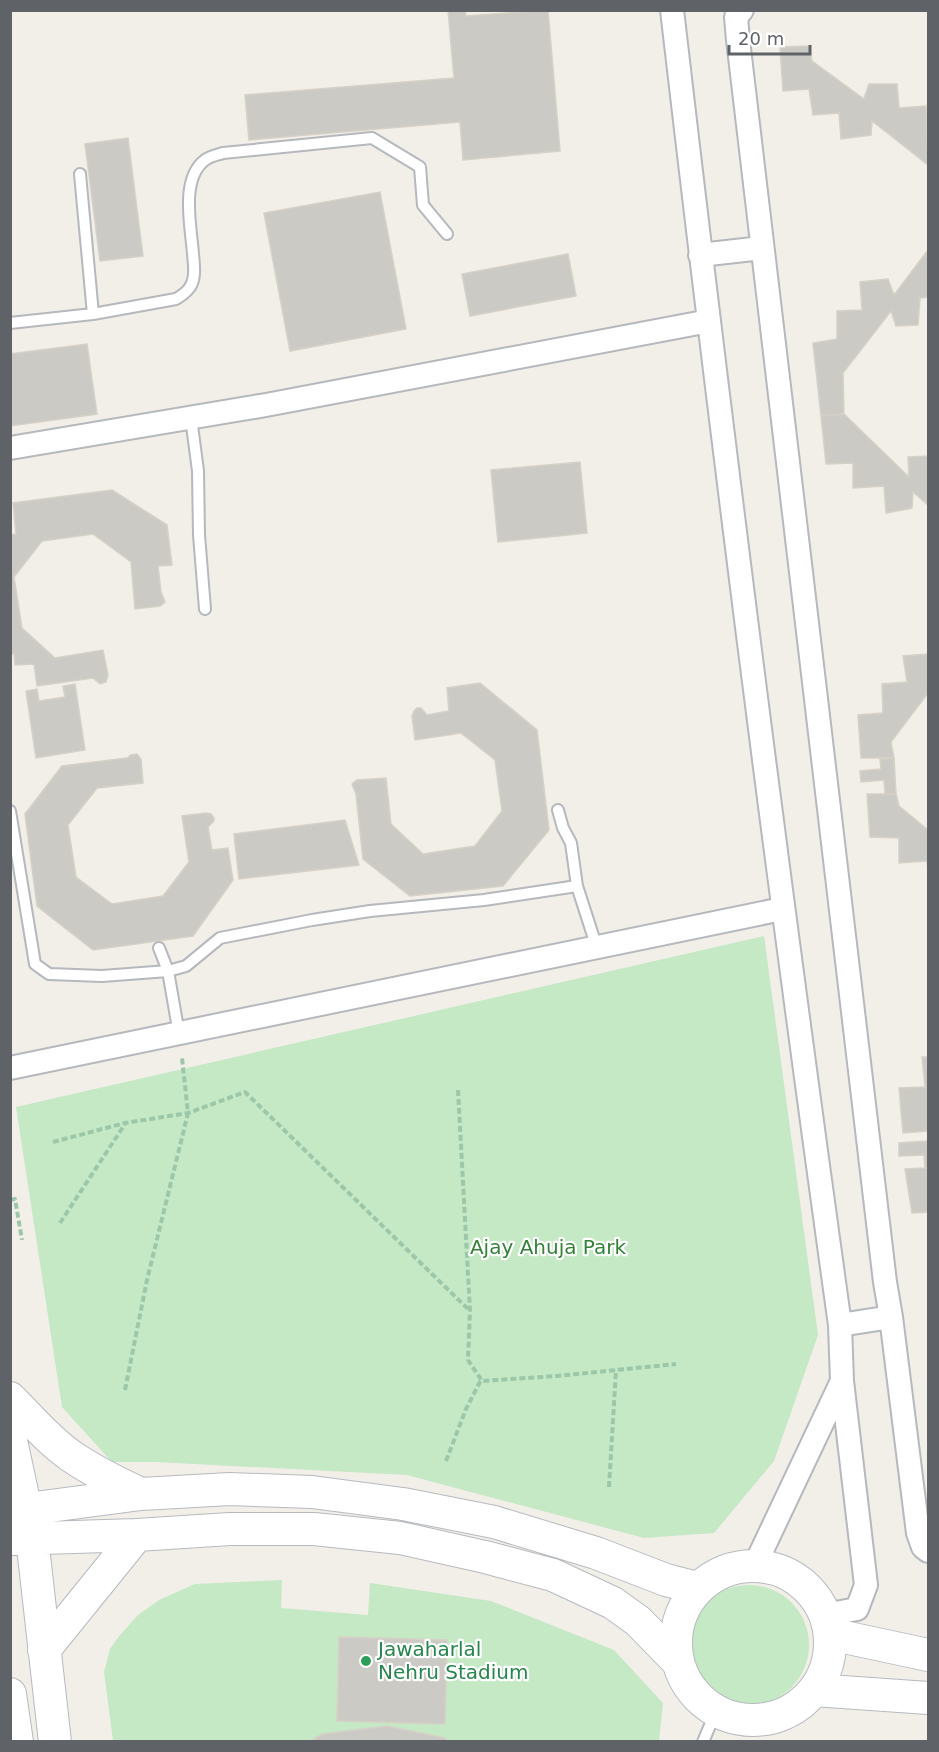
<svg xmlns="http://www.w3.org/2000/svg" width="939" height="1752" font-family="'DejaVu Sans',sans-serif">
  <rect width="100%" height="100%" fill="#f1efe8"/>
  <path fill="#c5e8c5" d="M764,936L818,1335L774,1461L714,1533L644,1538L407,1475L156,1462H112L62,1407L16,1107Z
    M282,1580L281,1608L368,1615L370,1583L491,1601L614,1650L663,1703L659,1741H113L104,1672L110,1649L120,1635L138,1615L159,1600L195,1584Z
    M689 1645a60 60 0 1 1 120 0a60 60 0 1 1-120 0Z"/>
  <path fill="#cccac5" stroke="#d6d1c6" stroke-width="1.5" d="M448,10H465L466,16L548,10L560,151L463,160L460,122L249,140L245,95L454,78Z
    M809,46L812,61L864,99L869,84H897L899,108L926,106L928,165L872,121L871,135L841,139L839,113L813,115L809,89L783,91L780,47Z
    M128,138L143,256L100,261L85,144Z
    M380,192L406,329L290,351L264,213Z
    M928,250V297L920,298L918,325L896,326L891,311L843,373L844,414L821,416L813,343L837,339V311L862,310L860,282L888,279L894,295Z
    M568,254L576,296L470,316L462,274Z
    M87,344L97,414L10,426V354Z
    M844,414L909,477L908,457L928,456V505L913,492L912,508L886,513L884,486L853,488V463L826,464L821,416Z
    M580,462L587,533L498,542L491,470Z
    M112,490L167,525L172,565L158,566L161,592L165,602L160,606L135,609L131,562L93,534L42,541L14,577L22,628L55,658L103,650L108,675L106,682L100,684L93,678L37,686L34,664L15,665L14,654H10V535L16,534L13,503Z
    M928,654V693L891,742L894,758H861L858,715L883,713L882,684L907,682L903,656Z
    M480,683L537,730L549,830L503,886L410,896L363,859L356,794L352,784L357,780L386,778L391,824L423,854L475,846L502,811L495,760L461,733L415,740L412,716L414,711L417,708H421L427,715L449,711L447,688Z
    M75,684L85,750L36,758L26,691L37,689L39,701L65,697L63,686Z
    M137,754L141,759L143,783L97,788L68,825L76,877L112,904L163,896L189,862L182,816L206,813L211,814L214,818V821L208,827L212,850L228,848L233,880L193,936L93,950L37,906L25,814L62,766L127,758L131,755Z
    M894,758L896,794H885L884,780L861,782L860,771L881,769L880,759Z
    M867,794H896L899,806L928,830V873L927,861L899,863V838L870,837Z
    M345,820L359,865L239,879L234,834Z
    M922,1057H928V1131L903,1133L899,1088L925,1087Z
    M928,1141V1168H925L924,1155L899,1156V1143Z
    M925,1168H928V1212L912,1213L905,1169Z
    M339,1637L447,1640L445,1724L337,1721Z
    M387,1726L445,1738L448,1742H309L322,1734Z"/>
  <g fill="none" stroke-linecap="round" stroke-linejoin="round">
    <defs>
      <path id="lane" d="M80,174L93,314
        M10,323L93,314L176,299C181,296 187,292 190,287C196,278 194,265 193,254C191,226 180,179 205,160C210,156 217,155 223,153L372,138L420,167L423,205L447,234
        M191,418L198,471L199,535L205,609
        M558,810L563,828L571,843L577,886
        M10,811L35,964L49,974L102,976L168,971L186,966L220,938L312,920L370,911L484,900L577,886L597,948
        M159,948L168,971L179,1034
        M703,1742L716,1711"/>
      <path id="street" d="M672,10C723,449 779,888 840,1325L842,1381L866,1585L857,1609L825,1615
        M742,10L736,17L738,40L885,1282L891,1317
        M700,255L762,248
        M10,448L266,405L709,321
        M10,1068L782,909
        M840,1325L891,1317L918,1533L923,1547L928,1551
        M755,1565L842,1381"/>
      <path id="secondary" d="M10,1398C30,1418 48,1440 71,1456C93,1471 117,1483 141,1494
        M10,1436L32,1538L55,1742
        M10,1509H27L141,1494L230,1489L312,1492L403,1504L494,1522L596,1553L666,1580L697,1588
        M10,1539L137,1535L230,1529H314L400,1538L485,1557L553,1575L613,1603L638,1621L678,1662
        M676 1643a77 77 0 1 1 154 0a77 77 0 1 1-154 0Z
        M830,1634L928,1655
        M44,1650L137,1535
        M814,1690L928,1698
        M10,1694L17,1742"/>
    </defs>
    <use href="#lane" stroke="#b5b8bc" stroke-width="14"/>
    <use href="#street" stroke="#b5b8bc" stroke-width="26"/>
    <use href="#secondary" stroke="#b6babf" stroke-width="34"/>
    <path stroke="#9cc7a9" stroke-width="4" stroke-dasharray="6 3" stroke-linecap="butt" d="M458,1090L470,1311L468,1360L482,1381L557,1376L676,1364
      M53,1142L125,1123L188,1113L245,1092L470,1311
      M10,1200L15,1199L22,1240
      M60,1223L125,1124
      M125,1390L147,1280L188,1113L182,1058
      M446,1461L466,1409L481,1380
      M609,1487L616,1370"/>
    <use href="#lane" stroke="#fff" stroke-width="10"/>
    <use href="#street" stroke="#fff" stroke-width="22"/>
    <use href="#secondary" stroke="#fff" stroke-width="32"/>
  </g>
  <circle fill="#2e9e5b" stroke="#fff" stroke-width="2" cx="366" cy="1661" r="6"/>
  <g text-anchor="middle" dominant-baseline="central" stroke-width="4.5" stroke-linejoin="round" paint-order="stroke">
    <g font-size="20" fill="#348238" stroke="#fff">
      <text x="548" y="1247">Ajay Ahuja Park</text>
    </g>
    <g font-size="20" fill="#27864d" stroke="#fff" text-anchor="start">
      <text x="378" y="1649">Jawaharlal<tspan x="378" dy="23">Nehru Stadium</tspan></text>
    </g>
  </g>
  <rect width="939" height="1752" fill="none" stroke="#5f6368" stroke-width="24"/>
  <path d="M729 45v9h81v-9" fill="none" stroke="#5f6368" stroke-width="3"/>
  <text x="738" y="45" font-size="18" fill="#5f6368" stroke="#ffffff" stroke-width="4.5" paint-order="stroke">20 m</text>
</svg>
